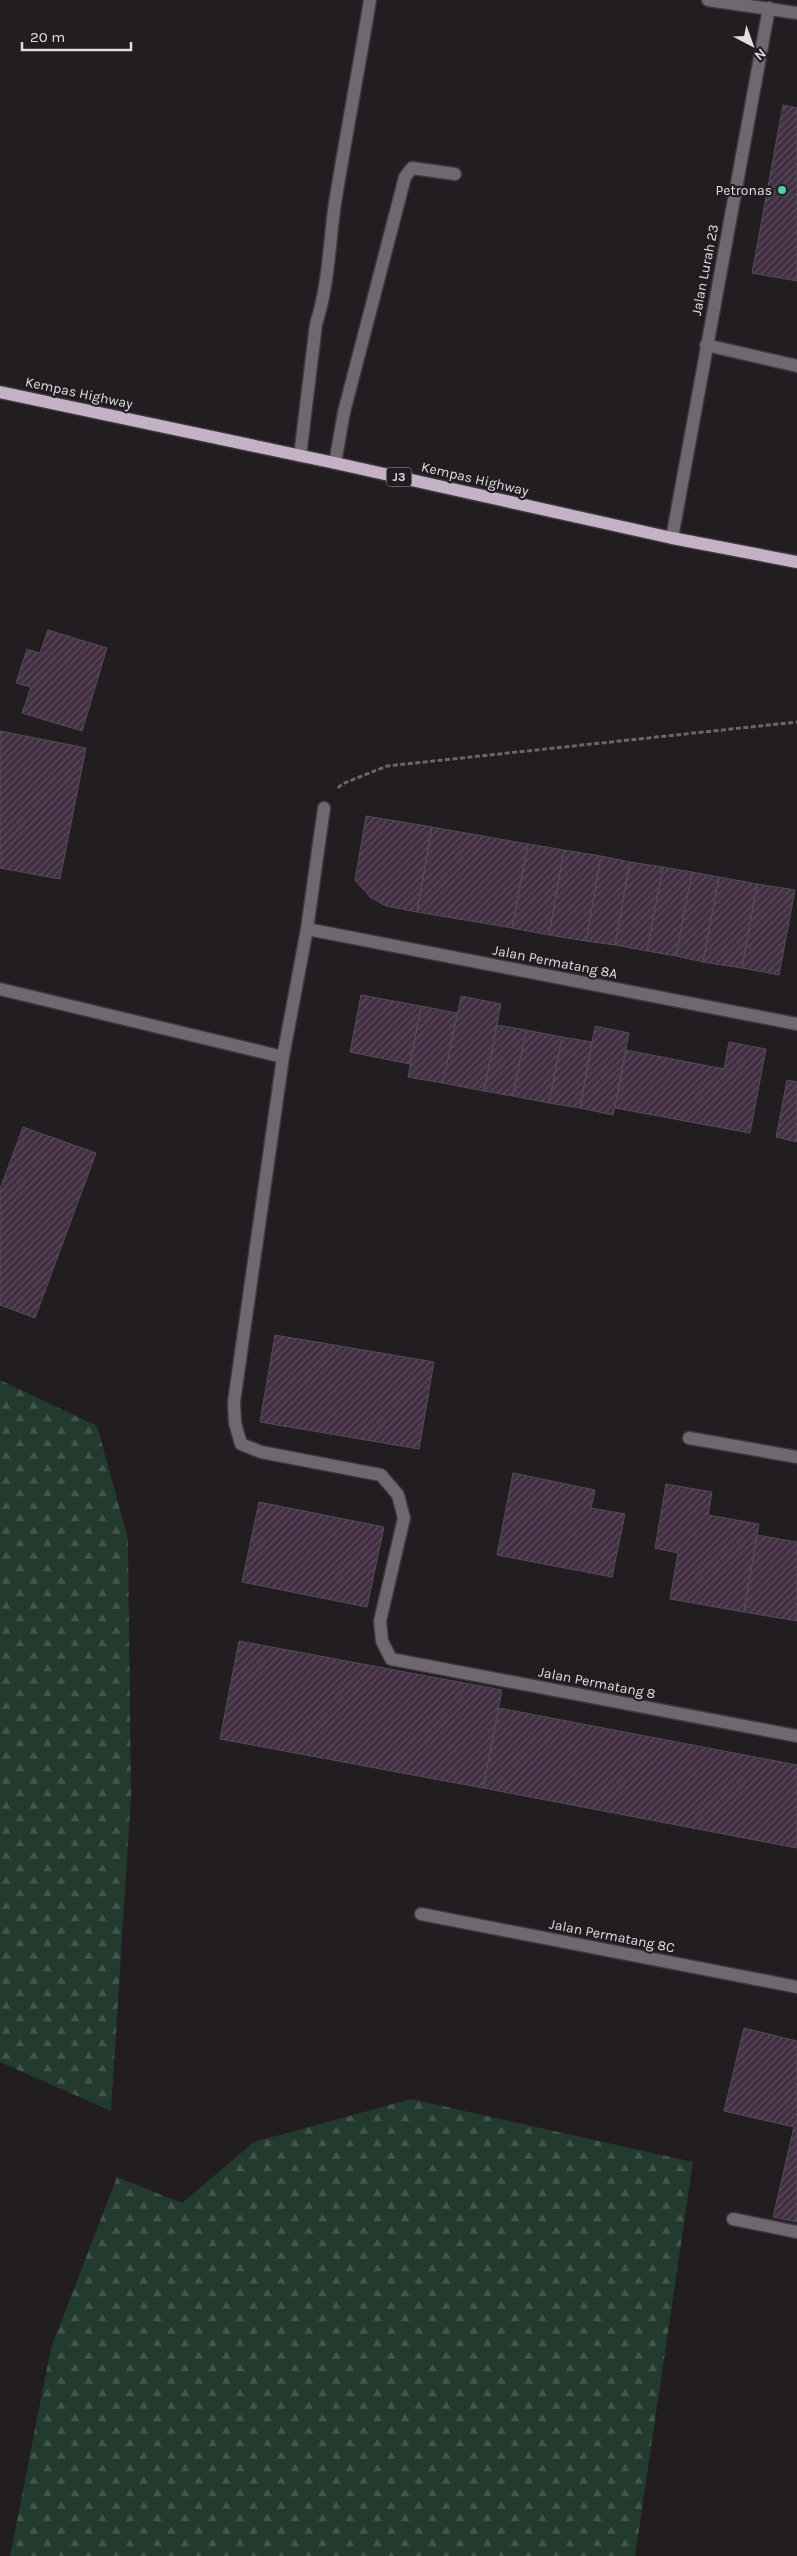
<svg xmlns="http://www.w3.org/2000/svg" width="797" height="2556" font-family="Karla,sans-serif">
  <defs>
    <pattern id="forest-firs" width="22" height="20" patternUnits="userSpaceOnUse" patternTransform="scale(1.25)"><rect width="22" height="20" fill="#233a2f"/><path d="M5 1l3.5 6h-7zM16 11l3.5 6h-7z" fill="#43564d"/></pattern>
    <pattern id="building-hatch" width="6" height="6" patternUnits="userSpaceOnUse" patternTransform="scale(1.25)"><rect width="6" height="6" fill="#422f43"/><path d="M-1 1l2-2M0 6l6-6M5 7l2-2" fill="none" stroke="#5d4d5e"/></pattern>
  </defs>
  <rect width="100%" height="100%" fill="#211d21"/>
  <path fill="url(#forest-firs)" d="M0,1380L97,1426L128,1539L131,1796L111,2111L0,2062Z
    M411,2099L693,2162L635,2556H10L51,2348L117,2177L182,2203L254,2142Z"/>
  <path fill="url(#building-hatch)" stroke="#524e53" d="M783,105L797,108V281L752,273Z
    M48,630L107,648L82,731L22,713L31,687L16,683L27,649L40,653Z
    M0,731L86,748L60,879L0,868Z
    M366,816L432,827L417,912L386,906L370,897L355,880Z
    M432,827L528,844L512,928L417,912Z
    M528,844L564,850L549,935L512,928Z
    M564,850L601,856L586,941L549,935Z
    M601,856L630,862L615,945L586,941Z
    M630,862L663,867L647,951L615,945Z
    M663,867L692,872L676,956L647,951Z
    M692,872L719,877L703,962L676,956Z
    M719,877L757,884L742,968L703,962Z
    M757,884L795,890L779,975L742,968Z
    M361,995L421,1006L410,1064L350,1052Z
    M461,996L501,1004L484,1091L443,1083Z
    M421,1006L457,1013L443,1083L408,1077Z
    M497,1025L526,1030L513,1096L484,1091Z
    M595,1026L629,1033L613,1115L580,1108Z
    M526,1030L562,1037L549,1103L513,1096Z
    M562,1037L592,1042L580,1108L549,1103Z
    M729,1042L766,1049L750,1133L615,1108L626,1050L724,1069Z
    M787,1080L797,1082V1142L776,1137Z
    M23,1127L96,1153L35,1318L0,1305V1189Z
    M275,1335L434,1362L419,1449L260,1422Z
    M513,1473L595,1490L591,1508L625,1514L612,1577L497,1555Z
    M666,1484L712,1492L708,1515L759,1524L744,1612L670,1599L678,1553L655,1548Z
    M259,1502L384,1527L367,1607L242,1582Z
    M757,1535L797,1542V1621L744,1612Z
    M239,1641L502,1690L483,1788L220,1739Z
    M499,1708L797,1765V1848L483,1788Z
    M744,2028L797,2041V2222L773,2217L794,2127L724,2111Z"/>
  <g fill="none" stroke-linecap="round" stroke-linejoin="round">
    <defs>
      <path id="minor" d="M708,0L797,13
        M706,345L797,366
        M300,456L316,324C329,284 329,244 335,203C346,135 359,68 370,0
        M335,463L344,412L405,177L412,168L455,174
        M672,538L769,8
        M324,808L307,929L283,1057L234,1402L235,1423L241,1444L261,1452L381,1475L398,1495L404,1518L380,1621L382,1641L391,1659L797,1736
        M307,929L797,1024
        M0,989L283,1057
        M689,1438L797,1457
        M421,1914L797,1987
        M733,2219L797,2232"/>
      <path id="major" d="M0,392L335,463L672,538L797,562"/>
    </defs>
    <use href="#minor" stroke="#3c383c" stroke-width="15"/>
    <use href="#major" stroke="#3c383c" stroke-width="15"/>
    <path stroke="#696569" stroke-width="3" stroke-dasharray="5 2.5" stroke-linecap="butt" d="M338,788L342,784L387,766L797,722"/>
    <use href="#minor" stroke="#706771" stroke-width="12"/>
    <use href="#major" stroke="#c4b1c5" stroke-width="12"/>
  </g>
  <circle fill="#4bd49b" stroke="#211d21" stroke-width="2" cx="782" cy="190" r="5"/>
  <g text-anchor="middle" dominant-baseline="central" stroke-width="4.5" stroke-linejoin="round" paint-order="stroke">
    <rect fill="#211d21" stroke="#a7a4a7" stroke-width="1" x="386.5" y="467.5" width="25" height="19" rx="4"/>
    <g font-size="12" font-weight="bold" fill="#e1dee1">
      <text x="399" y="477">J3</text>
    </g>
    <g font-size="14" fill="#e1dee1" stroke="#211d21" text-anchor="end">
      <text x="772" y="190">Petronas</text>
    </g>
    <g font-size="14" fill="#e1dee1" stroke="#211d21">
      <text transform="translate(705 270) rotate(-79)">Jalan Lurah 23</text>
      <text transform="translate(79 393) rotate(12)">Kempas Highway</text>
      <text transform="translate(475 479) rotate(13)">Kempas Highway</text>
      <text transform="translate(555 962) rotate(11)">Jalan Permatang 8A</text>
      <text transform="translate(597 1683) rotate(11)">Jalan Permatang 8</text>
      <text transform="translate(612 1936) rotate(11)">Jalan Permatang 8C</text>
    </g>
  </g>
  <g transform="translate(752 45) rotate(139)" stroke="#211d21" stroke-width="4" paint-order="stroke">
  <path d="M0-4L9 19L0 12L-9 19Z" fill="#e1dee1"/>
  <text y="-8" font-size="14" font-weight="bold" text-anchor="middle" fill="#e1dee1">N</text>
  </g>
  <path d="M22 42v8h109v-8" fill="none" stroke="#e1dee1" stroke-width="2.5"/>
  <text x="30" y="42" font-size="15" fill="#e1dee1" stroke="#211d21" stroke-width="4" paint-order="stroke">20 m</text>
</svg>
